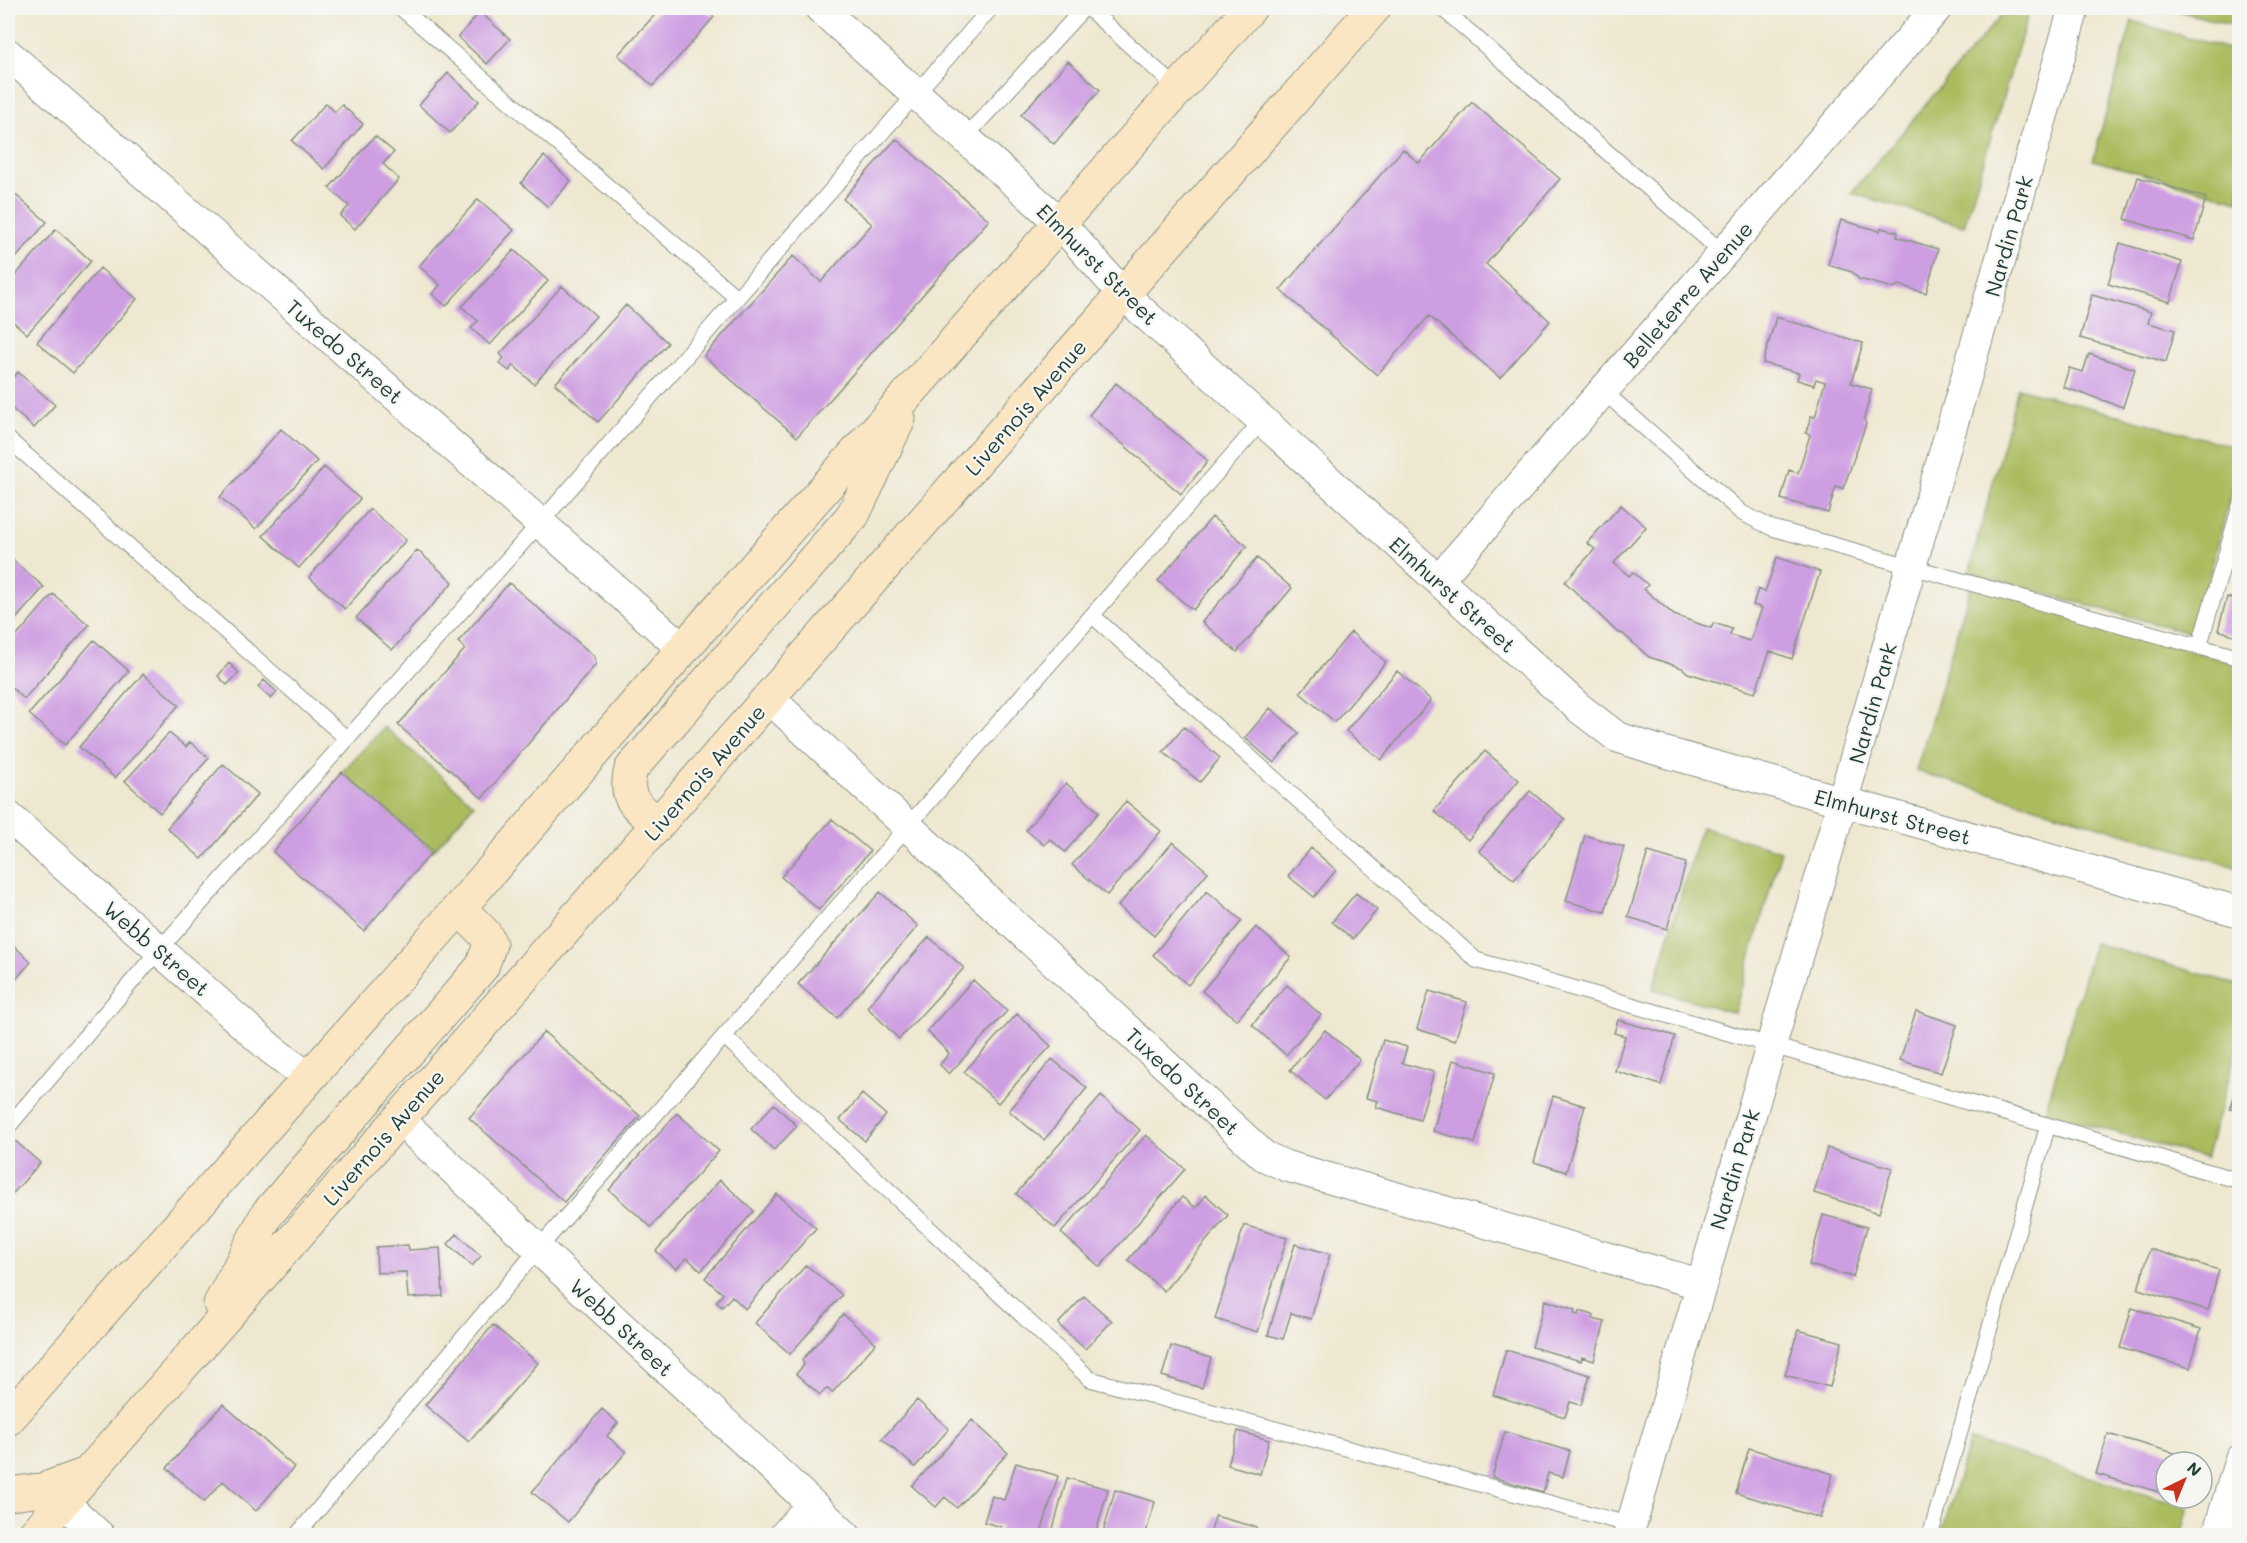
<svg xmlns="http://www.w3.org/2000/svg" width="2247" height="1543" font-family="Mali,sans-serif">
  <rect width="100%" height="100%" fill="#f6f6f2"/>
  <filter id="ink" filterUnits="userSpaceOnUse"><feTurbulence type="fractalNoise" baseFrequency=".0167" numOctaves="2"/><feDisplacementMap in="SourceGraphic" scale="12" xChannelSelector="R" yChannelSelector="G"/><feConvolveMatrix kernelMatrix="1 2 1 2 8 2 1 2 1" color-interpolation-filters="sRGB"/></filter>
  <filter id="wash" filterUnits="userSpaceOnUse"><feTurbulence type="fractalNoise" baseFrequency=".008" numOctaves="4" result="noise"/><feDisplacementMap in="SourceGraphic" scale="24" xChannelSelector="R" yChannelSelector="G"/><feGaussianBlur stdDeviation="1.35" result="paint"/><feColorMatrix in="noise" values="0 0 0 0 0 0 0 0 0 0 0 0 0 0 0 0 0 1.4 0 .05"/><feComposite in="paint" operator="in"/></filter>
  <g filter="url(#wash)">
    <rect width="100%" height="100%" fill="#efe8d1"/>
    <path fill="#abbc5f" stroke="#657c4a" stroke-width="1.5" d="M2007,8H2019L2029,12L1964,226L1851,193Z
      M2167,8H2239V27Z
      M2132,21L2239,52V201L2093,160Z
      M2018,388L2239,448V464L2194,634L1969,573Z
      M1971,585L2239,665V868L1916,771Z
      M384,727L474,804L433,851L342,772Z
      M1701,827L1781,851L1734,1013L1653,989Z
      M2094,943L2239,985V1042L2206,1158L2045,1112Z
      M1970,1440L2189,1508L2181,1535H1941Z"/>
    <g id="blocks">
      <path fill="#ce9ee2" d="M661,8H703L714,17L653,86L618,55Z
        M480,12L510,39L487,64L458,37Z
        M1068,61L1100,90L1054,144L1021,115Z
        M448,73L479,101L450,133L419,105Z
        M1472,102L1560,179L1486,264L1550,321L1500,378L1429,316L1377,375L1280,290L1403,149L1419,163Z
        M326,103L335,112L342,105L363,124L324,169L292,141Z
        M375,136L394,152L383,164L399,179L355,229L340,216L349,206L329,188Z
        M896,139L989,220L797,437L704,356L793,256L821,282L872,224L843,199Z
        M544,156L571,181L548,207L521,183Z
        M2138,177L2206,198L2194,240L2125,219Z
        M11,191L47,222L8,267V195Z
        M478,199L514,230L446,306L432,294L440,285L419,266Z
        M1841,220L1880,231L1881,228L1898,232L1897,237L1938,249L1926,293L1899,285L1893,288L1859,279L1852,272L1828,265Z
        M56,229L91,261L27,334L8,317V284Z
        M2120,243L2182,262L2170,302L2108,284Z
        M514,250L548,281L490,345L471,328L478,321L462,307Z
        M100,268L137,299L73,373L37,342Z
        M562,286L596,316L534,384L513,365L509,371L499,363L504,358L500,354Z
        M2092,295L2151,312L2148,323L2175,330L2166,362L2080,338Z
        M626,305L668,343L598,422L555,384Z
        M2240,307V325L2234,323Z
        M1776,317L1863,343L1851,383L1872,389L1864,418L1866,424L1843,489L1836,486L1828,513L1781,499L1789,470L1798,473L1810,435L1806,433L1811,416L1815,417L1825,382L1816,379L1814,385L1797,380L1799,373L1763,363Z
        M2089,354L2135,369L2123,407L2063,387L2069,368L2083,372Z
        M18,372L55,405L34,428L8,405V383Z
        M1116,383L1208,461L1181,494L1089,415Z
        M281,429L317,461L256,529L220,497Z
        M324,467L360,499L299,568L263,536Z
        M1621,505L1646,527L1614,563L1629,576L1633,572L1648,585L1644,589L1674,615L1711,628L1714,623L1732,629L1730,635L1750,641L1762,608L1753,605L1758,589L1765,592L1777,557L1820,572L1792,659L1770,651L1755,693L1688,673L1682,668L1649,657L1623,634L1617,632L1565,582L1595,549L1587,543Z
        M370,509L406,540L345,609L309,577Z
        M1212,517L1247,546L1193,610L1158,581Z
        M417,550L453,582L392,650L356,618Z
        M8,556L44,587L8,628Z
        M1257,558L1292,588L1237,652L1202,622Z
        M509,583L594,656L596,664L482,798L398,725L465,649L458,642Z
        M53,594L89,625L24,699L8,684V646Z
        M2227,597L2240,601V637L2218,630Z
        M1351,632L1386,662L1335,722L1300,693Z
        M94,640L129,671L65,745L29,714Z
        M229,663L239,673L227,685L218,676Z
        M1397,671L1431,700L1381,760L1346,731Z
        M143,674L179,705L115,778L79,747Z
        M264,680L277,692L271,699L258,687Z
        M1270,708L1299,733L1274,763L1245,738Z
        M1184,727L1220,758L1200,782L1163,752Z
        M169,733L186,747L190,742L209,758L160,813L125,781Z
        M1485,751L1519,780L1468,840L1434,811Z
        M223,764L258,794L202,859L167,828Z
        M342,772L433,851L364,931L273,852Z
        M1066,783L1099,812L1065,852L1050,839L1044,845L1026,830Z
        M1530,791L1565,819L1514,880L1479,851Z
        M1126,801L1161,831L1107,895L1072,865Z
        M832,819L870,851L819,910L781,877Z
        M1585,835L1624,847L1605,912L1566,901Z
        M1173,842L1208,872L1154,936L1118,906Z
        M1311,848L1336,870L1314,897L1288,876Z
        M1648,852L1686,863L1667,929L1628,917Z
        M1207,891L1242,921L1188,985L1153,955Z
        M880,892L918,926L837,1018L798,984Z
        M1356,893L1377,910L1353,939L1332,922Z
        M1256,927L1291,957L1237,1020L1202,991Z
        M929,937L964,968L899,1039L867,1007Z
        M8,940L31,962L8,988Z
        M973,980L1007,1011L949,1074L940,1065L949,1053L927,1031Z
        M1287,985L1321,1015L1286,1055L1252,1025Z
        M1429,991L1467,1002L1455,1041L1417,1029Z
        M1916,1011L1957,1025L1941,1073L1900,1060Z
        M1017,1014L1051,1046L998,1103L964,1072Z
        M1618,1020L1675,1036L1661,1085L1615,1071L1625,1036L1614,1033Z
        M1325,1030L1360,1060L1325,1100L1290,1070Z
        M544,1032L640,1116L564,1202L469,1118Z
        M1383,1040L1407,1047L1402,1063L1434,1072L1420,1120L1376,1107L1378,1101L1366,1098Z
        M1052,1059L1087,1088L1044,1140L1009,1111Z
        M1453,1060L1495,1073L1475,1143L1433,1131Z
        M2240,1079V1112L2230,1109Z
        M862,1094L886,1115L865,1141L840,1120Z
        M1101,1096L1140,1130L1055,1228L1016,1194Z
        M1553,1096L1585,1106L1566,1172L1534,1162Z
        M774,1104L797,1126L774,1150L751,1129Z
        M677,1113L719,1151L651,1227L609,1190Z
        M1146,1135L1185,1169L1100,1267L1061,1233Z
        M13,1139L40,1163L8,1199V1145Z
        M1827,1148L1892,1168L1879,1213L1814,1193Z
        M720,1180L754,1211L701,1271L687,1258L676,1269L656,1251Z
        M777,1194L816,1228L745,1309L732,1296L722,1307L716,1302L723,1294L705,1278Z
        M1206,1195L1228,1215L1164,1291L1128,1260L1182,1197L1196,1208Z
        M1823,1215L1867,1227L1853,1277L1809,1265Z
        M1244,1225L1287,1238L1258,1332L1215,1319Z
        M457,1234L481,1256L472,1266L448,1244Z
        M1295,1244L1330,1254L1311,1319L1291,1313L1283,1339L1268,1335Z
        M408,1245L409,1250L440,1248L443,1296L408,1298L406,1272L377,1273L376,1247Z
        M2150,1249L2219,1270L2208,1310L2138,1289Z
        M806,1265L842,1295L790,1354L755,1323Z
        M1084,1296L1112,1321L1085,1349L1058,1324Z
        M1545,1300L1575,1310L1574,1314L1578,1315L1579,1311L1594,1315L1593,1319L1605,1322L1594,1361L1582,1357L1581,1361L1532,1347Z
        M2132,1308L2201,1329L2190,1368L2120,1348Z
        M843,1314L876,1343L832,1393L827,1388L820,1395L796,1374L804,1365L802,1360Z
        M493,1325L538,1363L469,1442L425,1405Z
        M1798,1330L1842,1342L1830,1387L1785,1375Z
        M1171,1346L1211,1358L1202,1388L1162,1376Z
        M1506,1350L1590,1375L1581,1405L1570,1402L1565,1417L1493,1395Z
        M917,1400L949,1429L915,1467L882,1439Z
        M223,1404L294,1467L256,1511L223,1481L204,1502L167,1468Z
        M602,1409L618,1423L607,1436L626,1452L568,1522L532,1492Z
        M972,1420L1008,1453L957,1508L945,1497L936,1507L912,1486Z
        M1238,1431L1269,1440L1260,1474L1228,1465Z
        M1505,1432L1570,1451L1563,1477L1548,1473L1543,1492L1492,1477Z
        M2108,1434L2178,1454L2175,1462H2166V1494L2096,1474Z
        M1749,1448L1833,1474L1820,1518L1736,1493Z
        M1016,1463L1058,1476L1040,1536H998L1001,1527L984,1522L992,1496L1004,1500Z
        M1067,1478L1108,1489L1095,1536H1051Z
        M1115,1490L1155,1502L1145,1536H1102Z
        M1215,1516L1256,1527L1254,1536H1210Z"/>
    </g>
  </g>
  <g filter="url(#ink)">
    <use href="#blocks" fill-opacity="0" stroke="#879282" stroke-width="1.5"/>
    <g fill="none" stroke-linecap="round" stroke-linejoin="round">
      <defs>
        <path id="lane" d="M401,8L737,298
          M1088,8L1178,89
          M1442,8L1723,253
          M965,137L1084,8
          M1603,391L1742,513L1772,528L2240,658
          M8,439L347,739
          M1093,616L1476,960L2240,1181
          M2199,647L2240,506
          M725,1037L1090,1379L1631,1525
          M8,1127L159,950L540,523L991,8
          M296,1536L538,1249L1262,421
          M1930,1536L2048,1125"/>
        <path id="street" d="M820,8L1059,222L1123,294L1579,708L1617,737L1657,750L2240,912
          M8,54L683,649
          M1438,580L1937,8
          M769,698L1264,1156L1286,1166L1700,1284
          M8,816L271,1049L308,1077
          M398,1118L846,1536
          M62,1501L100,1536
          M784,1536L812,1504
          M1628,1536L2074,8
          M2217,1536L2240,1459"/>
        <path id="secondary" d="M657,823C636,805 623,800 631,769L853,515L899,419
          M220,1304L267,1214L482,967L490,944L485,934L459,908
          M8,1419L459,908L723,603L1250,8
          M8,1494L42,1490L84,1475
          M33,1536L1374,8"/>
      </defs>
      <use href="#lane" stroke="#879282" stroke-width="17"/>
      <use href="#street" stroke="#879282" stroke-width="32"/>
      <use href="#secondary" stroke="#879282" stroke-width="35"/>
      <use href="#lane" stroke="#fff" stroke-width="15"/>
      <use href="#street" stroke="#fff" stroke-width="30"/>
      <use href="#secondary" stroke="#fbe6c4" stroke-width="33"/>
    </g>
  </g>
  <g text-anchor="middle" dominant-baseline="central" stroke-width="4.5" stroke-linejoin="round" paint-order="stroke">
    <g font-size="21" fill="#1f3d34" stroke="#f6f6f2">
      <text transform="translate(2008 236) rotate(-74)">Nardin Park</text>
      <text transform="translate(1098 264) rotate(45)">Elmhurst Street</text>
      <text transform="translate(1687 294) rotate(-49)">Belleterre Avenue</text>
      <text transform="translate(345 351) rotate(41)">Tuxedo Street</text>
      <text transform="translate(1025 407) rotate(-49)">Livernois Avenue</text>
      <text transform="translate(1453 594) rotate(42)">Elmhurst Street</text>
      <text transform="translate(1872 703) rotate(-74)">Nardin Park</text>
      <text transform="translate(704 772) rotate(-49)">Livernois Avenue</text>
      <text transform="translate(1893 816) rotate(15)">Elmhurst Street</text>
      <text transform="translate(157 948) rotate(41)">Webb Street</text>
      <text transform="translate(1183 1081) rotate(43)">Tuxedo Street</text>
      <text transform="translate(383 1137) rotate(-49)">Livernois Avenue</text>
      <text transform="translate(1734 1169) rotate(-73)">Nardin Park</text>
      <text transform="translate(622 1327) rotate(43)">Webb Street</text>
    </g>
  </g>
  <rect width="2247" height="1543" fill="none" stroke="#f6f6f2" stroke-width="30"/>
  <g transform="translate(2184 1480) rotate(43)"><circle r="28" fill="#f6f6f2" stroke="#a0aca6" stroke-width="1.5"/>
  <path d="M0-4.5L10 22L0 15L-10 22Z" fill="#c8321e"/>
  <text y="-9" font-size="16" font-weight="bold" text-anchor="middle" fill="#1f3d34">N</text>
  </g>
</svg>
